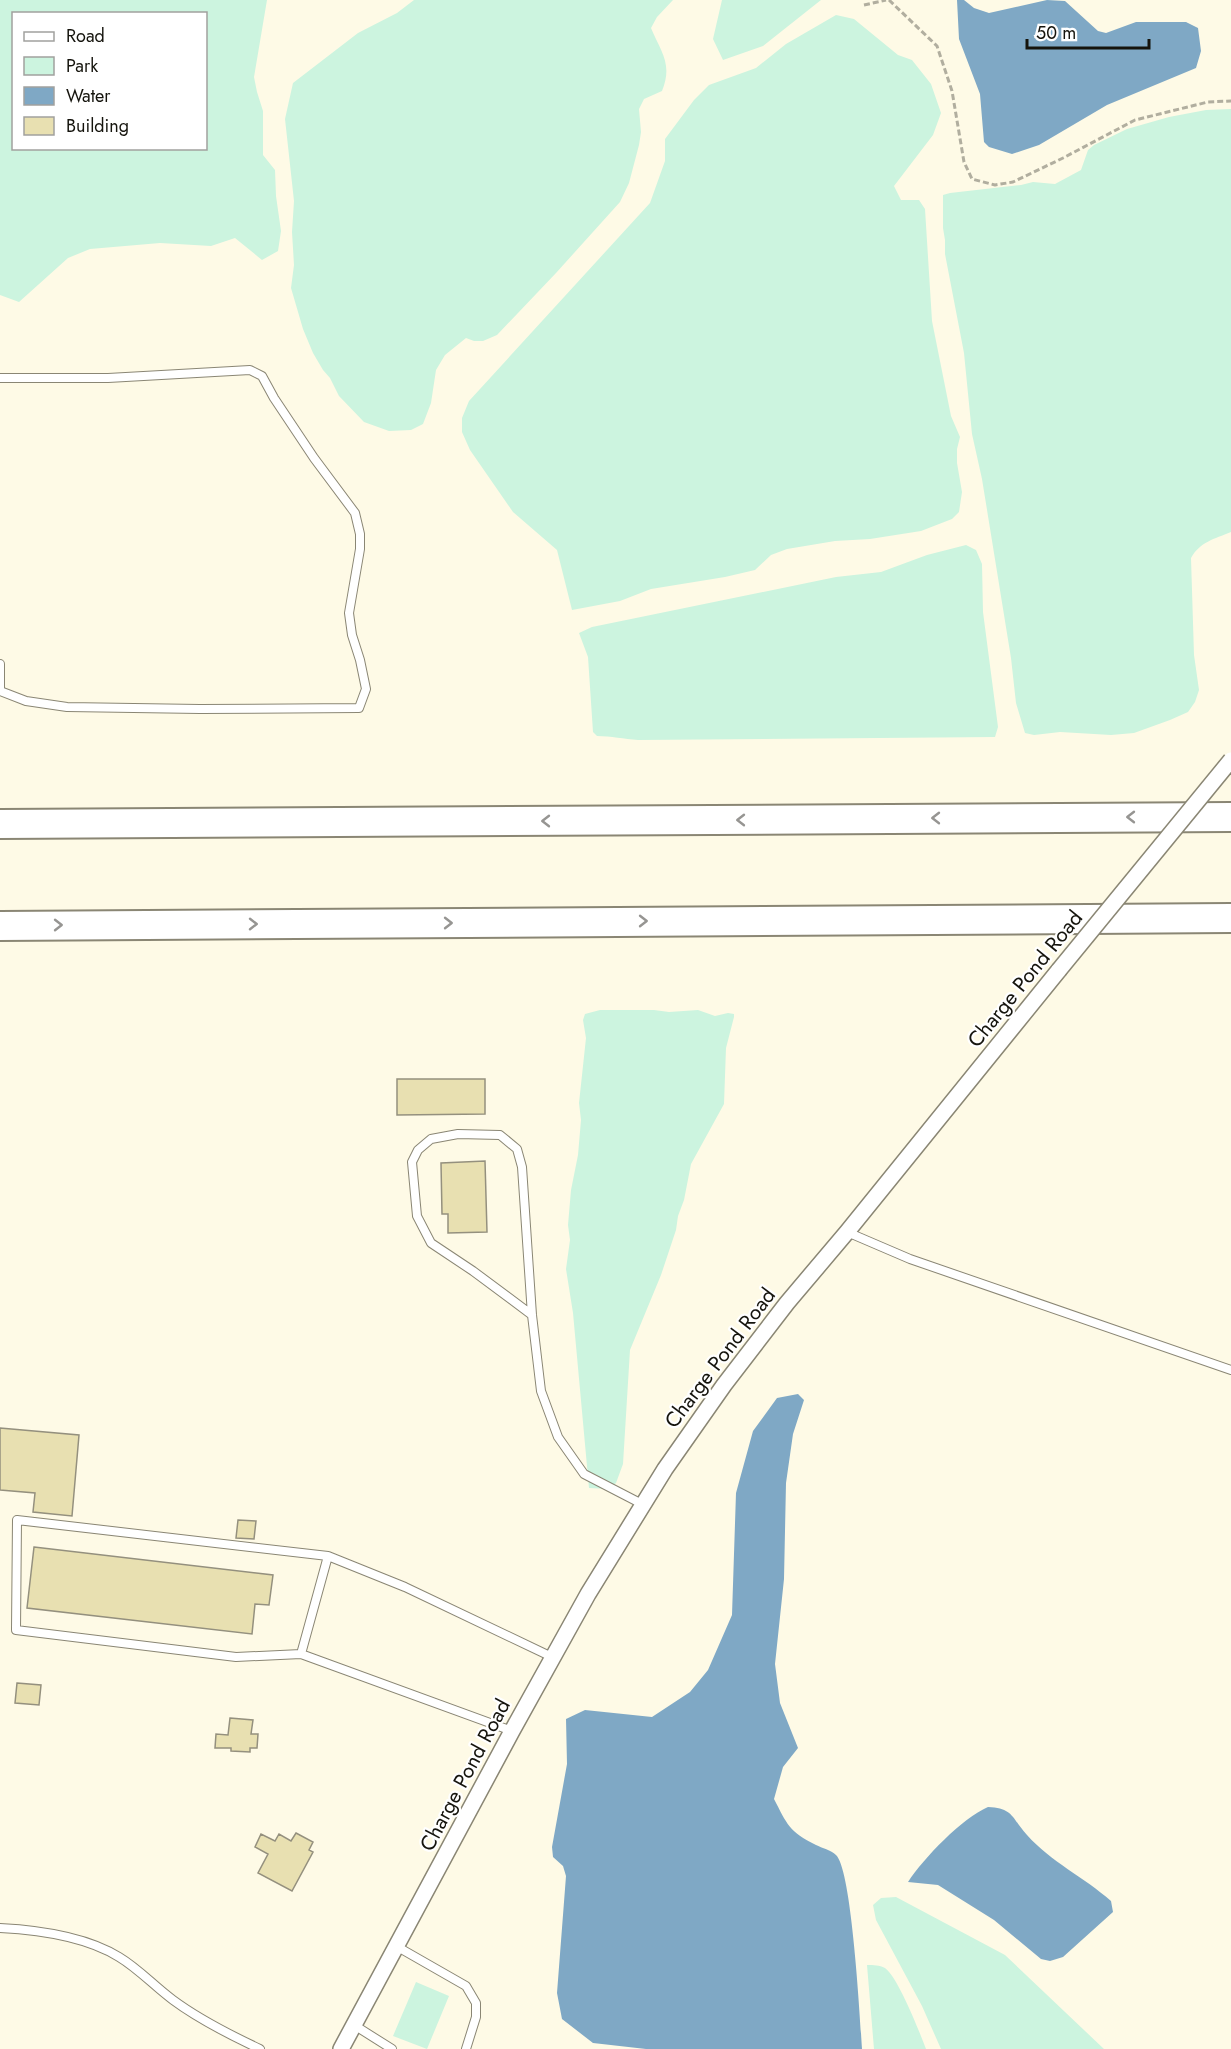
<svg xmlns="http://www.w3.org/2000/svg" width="1231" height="2049" font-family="Jost,sans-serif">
  <rect width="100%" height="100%" fill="#fefae6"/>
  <path fill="#ccf4df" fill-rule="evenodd" d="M0,0H267L254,77L257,92L263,111V155L275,170L276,196L281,231L278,251L262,260L235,238L211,246L160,243L90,249L68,258L19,302L0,295ZM14,14H206V148H14Z
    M414,0H673L657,17L651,28C661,52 673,64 662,91L644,99L639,109L641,132L639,145L629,183L620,202L556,273L497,335L483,341H474L466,338L445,355L436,370L431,403L423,424L411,430L389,431L364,422L339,396L330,378L323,370L313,353L303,329L291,288L294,265L292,232L294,201L285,119L293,83L358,33L397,13Z
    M722,0H821L763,46L723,60L713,39Z
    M836,15L854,19L898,55L912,60L931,84L941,113L933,135L894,186L901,200H919L925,209L932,321L951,416L960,437L957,449V463L962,492L959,512L952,519L921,531L870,539L835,541L787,549L771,555L755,570L725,577L651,589L620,601L572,610L557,550L513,512L470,450L462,432V418L469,401L650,203L665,161V139L694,100L709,85L756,68L786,44Z
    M1231,109V532C1214,539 1200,542 1191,558L1194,655L1199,690L1195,702L1188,712L1170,720L1134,733L1111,735L1060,732L1034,735L1025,733L1016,703L1011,658L982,479L972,434L964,353L945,254V240L943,228V195L950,193L1021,185L1033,182L1055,184L1081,170L1088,150L1094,145L1127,129L1169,117L1206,110Z
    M966,545L976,550L982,564L983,612L998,727L995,737L638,740C624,739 611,736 597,736L593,732L588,657L579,633L592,627L836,577L881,572L927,555Z
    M600,1010H654L669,1012L698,1010L715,1016L728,1013L734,1014V1017L726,1048L724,1104L691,1164L684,1200L678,1216L676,1230L661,1275L630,1350L623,1464L616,1483L608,1489L589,1488L573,1313L566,1269L570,1240L568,1225L571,1190L578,1155L581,1120L579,1103L586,1038L583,1020L585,1014Z
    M896,1897L1005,1955L1104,2049H941L922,2006L876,1920L873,1905L881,1898Z
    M867,1965C874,1965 879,1965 885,1968C898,1977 920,2033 926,2049H874Z
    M416,1982L449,1996L427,2049L393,2036Z"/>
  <path fill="#7fa8c5" d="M957,0H964L974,8L989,13L1047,0L1065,1L1098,31L1106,33L1136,22H1186L1198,28L1201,51L1196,68L1107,105L1039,145L1012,154L989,147L984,142L980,94L959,39Z
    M798,1394L804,1400L793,1434L786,1483L784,1579L775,1664L780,1703L798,1748L783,1767L774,1799C787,1824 789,1832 816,1845C822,1848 831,1850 836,1855C852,1870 860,2019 862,2049H646L593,2043L562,2019L557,1993L566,1876L563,1866L553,1857L552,1847L567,1764L566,1719L585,1710L652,1717L690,1692L708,1670L732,1615L736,1493L753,1431L777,1398Z
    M988,1807C1014,1808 1012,1819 1027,1835C1051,1862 1084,1877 1111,1901L1113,1912L1063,1957L1050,1961L1041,1959L994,1920L938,1885L908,1882C924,1858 962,1818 988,1807Z"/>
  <path fill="#e8e0b1" stroke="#94907e" stroke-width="1.5" d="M397,1079H485V1114L397,1115Z
    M485,1161L487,1232L448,1233V1214H442L441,1163Z
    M0,1428L79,1435L72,1516L33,1512L35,1493L0,1490Z
    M238,1520L256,1521L254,1539L236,1538Z
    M34,1547L273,1575L269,1605L255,1604L252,1634L27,1608Z
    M17,1683L41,1685L39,1705L15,1703Z
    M230,1718L253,1720L251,1734H258L257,1748H250V1752L231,1751V1748H215L216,1734L228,1735Z
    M296,1833L313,1842L309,1850L313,1852L292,1891L258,1873L268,1854L255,1847L261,1834L275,1841L279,1834L291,1841Z"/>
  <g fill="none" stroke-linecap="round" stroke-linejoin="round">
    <defs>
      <path id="lane" d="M0,378H108L250,370L262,376L274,398L314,458L355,513L360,534V549L349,613L352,635L360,660L366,689L359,708L200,709L67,707L26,701L0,691V664
        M847,1232L910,1259L1231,1370
        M532,1315L473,1271L431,1243L417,1216L412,1162L418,1150L431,1139L458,1134L500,1135L517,1149L522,1167L532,1315L541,1391L558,1437L584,1474L642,1504
        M301,1654L236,1657L16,1630L17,1520L328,1556
        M512,1731L301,1654L328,1556L405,1587L552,1657
        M0,1928C39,1930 85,1936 119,1957C139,1969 154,1986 173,2000C200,2020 230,2035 260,2049
        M396,1946L466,1986L476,2003V2017L466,2049
        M354,2025L392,2049"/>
      <path id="street" d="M341,2049L512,1731L588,1594L665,1469L724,1385L787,1303L847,1232L1059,970"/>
      <path id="highway" d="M0,824L1231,817
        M0,926L1231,918"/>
    </defs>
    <use href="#lane" stroke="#8a8674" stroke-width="10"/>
    <use href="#street" stroke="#8a8674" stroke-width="18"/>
    <use href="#highway" stroke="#8a8674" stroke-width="32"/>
    <path stroke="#b1ae9f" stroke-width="3" stroke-dasharray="6 3" stroke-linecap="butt" d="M889,0L937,46L952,91L964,162L972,179L995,185L1013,182L1063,158L1135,120L1208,102L1231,101
      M864,5L886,0"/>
    <use href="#lane" stroke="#fff" stroke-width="8"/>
    <use href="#street" stroke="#fff" stroke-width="15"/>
    <use href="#highway" stroke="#fff" stroke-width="28"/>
    <defs>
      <path id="street-bridge" d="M1059,970L1231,760"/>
    </defs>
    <use href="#street-bridge" stroke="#8a8674" stroke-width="18" stroke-linecap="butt"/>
    <use href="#street-bridge" stroke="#fff" stroke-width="15"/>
  </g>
  <defs><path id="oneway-chevron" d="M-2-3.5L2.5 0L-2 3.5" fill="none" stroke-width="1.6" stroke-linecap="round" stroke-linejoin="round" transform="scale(1.5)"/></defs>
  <g stroke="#969592">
    <use href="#oneway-chevron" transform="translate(1131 817) rotate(180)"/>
    <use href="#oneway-chevron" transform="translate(936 818) rotate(180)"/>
    <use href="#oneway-chevron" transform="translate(741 820) rotate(180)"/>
    <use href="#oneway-chevron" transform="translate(546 821) rotate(180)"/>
    <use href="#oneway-chevron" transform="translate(643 921)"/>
    <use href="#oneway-chevron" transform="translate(448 923)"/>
    <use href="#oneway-chevron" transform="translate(253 924)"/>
    <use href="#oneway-chevron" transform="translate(58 925)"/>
  </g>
  <g text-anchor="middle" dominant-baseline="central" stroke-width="4.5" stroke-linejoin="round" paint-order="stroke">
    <g font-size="21" fill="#15140d" stroke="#fff">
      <text transform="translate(1025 979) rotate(-51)">Charge Pond Road</text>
      <text transform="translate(720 1358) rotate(-53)">Charge Pond Road</text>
      <text transform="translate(465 1775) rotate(-62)">Charge Pond Road</text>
    </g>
  </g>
  <rect x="12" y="12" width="195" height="138" fill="#ffffff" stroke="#a1a19e" stroke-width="1.5"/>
  <rect x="24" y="32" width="30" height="9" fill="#ffffff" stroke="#a1a19e" stroke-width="1.5"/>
  <text x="66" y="42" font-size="18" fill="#15140d">Road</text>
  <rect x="24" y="57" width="30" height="18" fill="#ccf4df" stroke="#a1a19e" stroke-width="1.5"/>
  <text x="66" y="72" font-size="18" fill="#15140d">Park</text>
  <rect x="24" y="87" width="30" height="18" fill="#7fa8c5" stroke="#a1a19e" stroke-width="1.5"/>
  <text x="66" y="102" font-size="18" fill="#15140d">Water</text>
  <rect x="24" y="117" width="30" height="18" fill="#e8e0b1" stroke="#a1a19e" stroke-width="1.5"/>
  <text x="66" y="132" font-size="18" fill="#15140d">Building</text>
  <path d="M1027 39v9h122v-9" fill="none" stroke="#15140d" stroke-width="3"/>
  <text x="1036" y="39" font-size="18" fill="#15140d" stroke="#ffffff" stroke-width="4.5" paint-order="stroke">50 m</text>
</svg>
